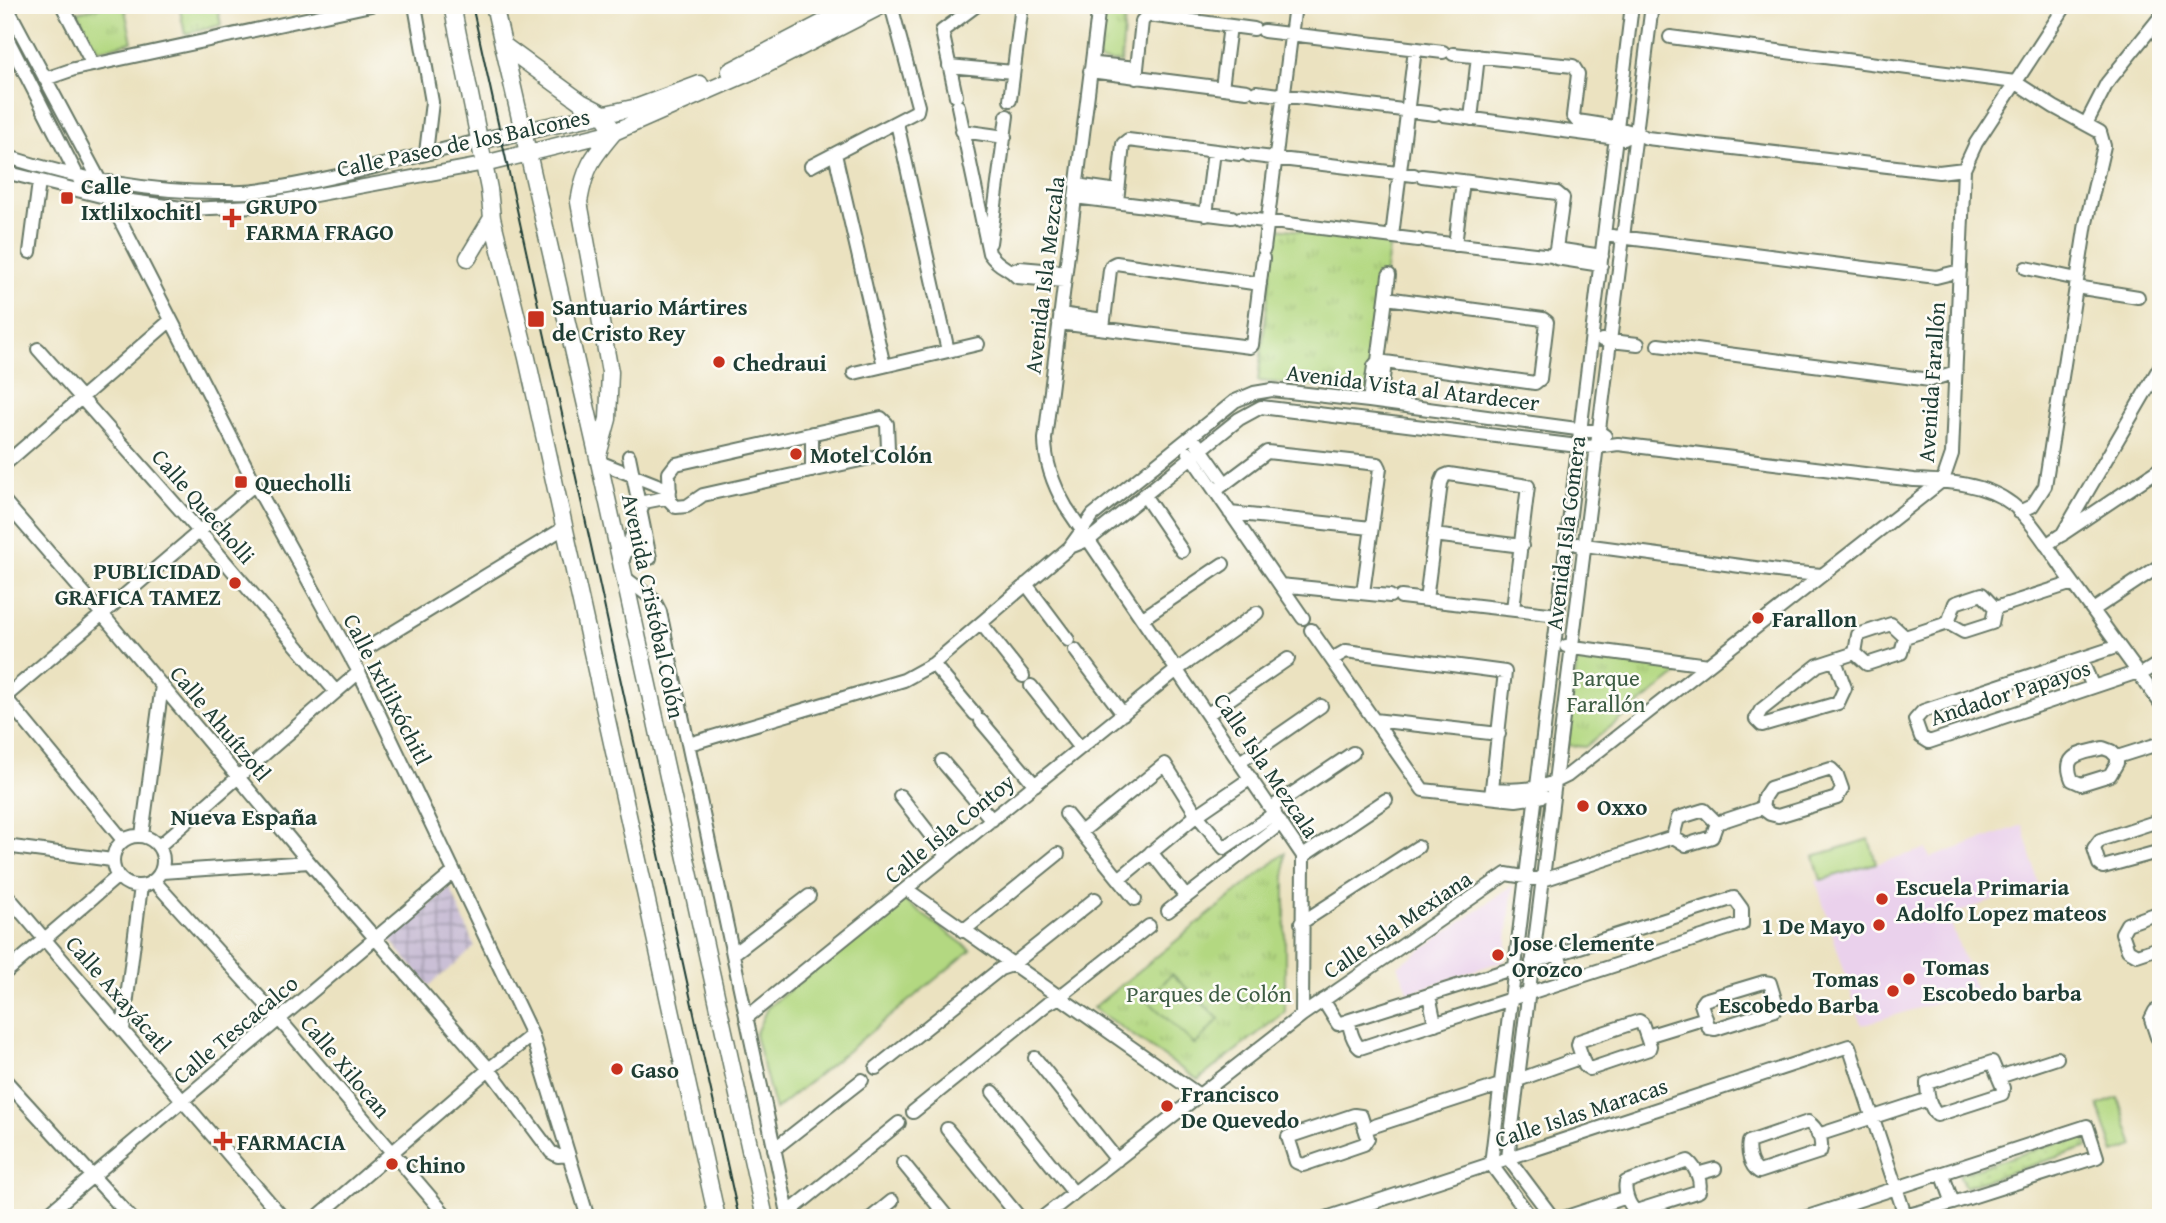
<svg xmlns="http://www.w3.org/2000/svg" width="2166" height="1223" font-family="'Gentium Book Plus',serif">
  <defs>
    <pattern id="industrial-grid" width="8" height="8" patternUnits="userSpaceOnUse" patternTransform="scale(1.75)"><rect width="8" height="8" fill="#cabfd6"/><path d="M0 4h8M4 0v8" fill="none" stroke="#a39cae"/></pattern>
    <pattern id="grass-tufts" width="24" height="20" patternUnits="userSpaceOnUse" patternTransform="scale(1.75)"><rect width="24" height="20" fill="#b3d881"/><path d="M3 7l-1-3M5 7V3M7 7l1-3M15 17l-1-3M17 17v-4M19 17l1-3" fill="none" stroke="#9aba70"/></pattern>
    <pattern id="garden-dots" width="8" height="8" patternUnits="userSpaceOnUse" patternTransform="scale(1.75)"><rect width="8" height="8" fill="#b3d881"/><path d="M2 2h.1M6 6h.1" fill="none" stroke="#9aba70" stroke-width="1.8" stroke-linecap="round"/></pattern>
  </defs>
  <rect width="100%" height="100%" fill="#fdfcf7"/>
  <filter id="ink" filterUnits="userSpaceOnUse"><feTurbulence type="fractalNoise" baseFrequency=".0143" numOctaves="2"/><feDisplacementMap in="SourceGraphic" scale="14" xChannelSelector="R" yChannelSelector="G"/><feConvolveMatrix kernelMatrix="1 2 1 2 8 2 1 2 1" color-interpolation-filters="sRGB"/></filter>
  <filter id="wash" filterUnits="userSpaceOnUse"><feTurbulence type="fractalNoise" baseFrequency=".00686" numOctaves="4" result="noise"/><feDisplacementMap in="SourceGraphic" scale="28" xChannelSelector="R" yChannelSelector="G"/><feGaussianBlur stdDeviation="1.57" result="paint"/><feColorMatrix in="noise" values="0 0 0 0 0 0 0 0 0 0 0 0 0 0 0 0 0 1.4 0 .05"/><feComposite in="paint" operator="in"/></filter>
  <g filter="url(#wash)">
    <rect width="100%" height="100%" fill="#ebe2c0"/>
    <path fill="#ead1ec" d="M2023,825L2039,885L1948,916L1976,991L1861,1025L1816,881L1926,849L1930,858Z
      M1513,885L1505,960L1409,993L1398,966Z"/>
    <path fill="url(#industrial-grid)" d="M450,887L475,947L429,986L389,939Z"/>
    <path fill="url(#grass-tufts)" stroke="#698a5a" stroke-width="2" d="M106,5H124L132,42L97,50L77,12Z
      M179,5H217L221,25L185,34Z
      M1104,5H1126L1121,63L1101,61L1098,58Z
      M1276,228L1390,241L1369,392L1258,381Z
      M1578,654L1684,669L1585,747L1566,745Z
      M1285,853V1012L1198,1080L1093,1008Z"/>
    <path fill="url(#garden-dots)" stroke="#698a5a" stroke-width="2" d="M2083,1134L2088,1147L1965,1187L1959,1174Z"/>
    <path fill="#b3d881" stroke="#698a5a" stroke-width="2" d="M1869,839L1876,863L1821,880L1814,856Z
      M902,899L971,950L775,1110L755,1035L767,1008Z
      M1172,974L1219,1019L1195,1045L1147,1000Z
      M2118,1098L2134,1146L2114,1153L2098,1105Z"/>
  </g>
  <g filter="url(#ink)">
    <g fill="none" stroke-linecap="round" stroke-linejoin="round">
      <defs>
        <path id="minor" d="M6,5L100,181L255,484L359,672L532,1035L588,1218
          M62,5L93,65
          M415,5L432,102L426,153
          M1099,5L1045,439C1045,464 1054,486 1066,507L1303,856L1302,1015
          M1264,31L1443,52
          M5,34L80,181
          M1670,37L2015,82L2054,107L2100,132L2104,146L2086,223L2045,486L2032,506L2019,512
          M1453,54L1573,66L1578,74L1573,116L1577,121C1600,124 1626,128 1647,138L1939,172L1964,169
          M1096,64L1137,68
          M949,66L1013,72
          M1090,71L1247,91
          M1136,78L1142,21L1148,15L1254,29
          M45,79L74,69L371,5
          M1222,88L1230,26
          M1256,92L1435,114
          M956,96L942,31L977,5
          M1010,100L1022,5
          M958,106L989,253C1000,269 1008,266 1017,277L1064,281
          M1444,115L1624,139
          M1471,119L1478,56
          M897,123L948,351
          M2086,124L2107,83L2161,16
          M962,131L1005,137
          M835,154L884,366
          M1248,155L1414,175
          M5,156C74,178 146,192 219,192C231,192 244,193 256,191C331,181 405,158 479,141
          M811,166L917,111L918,106L891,5
          M5,172L109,198L189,209L255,206L484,164
          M1422,176L1557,193L1563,198L1556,249L1552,256L1556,258L1601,265
          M1076,185L1118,191
          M1075,197L1232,217
          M1117,202L1123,144L1128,140L1240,154
          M1206,215L1214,151
          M1240,218L1418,240
          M1604,235L1936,277L1960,271
          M1392,236L1415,49
          M1426,241L1552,256
          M990,243L1007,116
          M1455,245L1463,181
          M1264,249L1295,5
          M1556,249L1602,256
          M30,252L39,182
          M2026,268L2077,279
          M1012,271L1020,268L1065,272
          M2076,287L2138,297
          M1060,314L1104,320
          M1059,323L1250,347L1252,345L1263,258
          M1103,328L1110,270L1112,265L1116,263L1260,284
          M1602,340L1638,344
          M1658,345L1930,380L1956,372
          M38,349L199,531L336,692
          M1378,361L1535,383L1540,379L1547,322L1543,319L1386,298
          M854,373L978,344
          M1369,401L1374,366L1378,361L1389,275
          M1380,402L1385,362
          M881,418L887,424L888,449L883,455L703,495L687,506L676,507L670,501L669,473L676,464Z
          M1196,442L1225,483
          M1189,453L1303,618
          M629,456L650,558
          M599,462L670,490
          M5,464L171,320
          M812,471V433
          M1215,491L1267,452L1378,464L1380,468L1363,593
          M1144,495L1182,551
          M5,502L102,614L309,862L489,1069L551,1152L558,1156L568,1155
          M1230,513L1371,528
          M1434,535L1522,546
          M2062,535L2161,365
          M1577,544L1785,572L1822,575
          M2046,545L2161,468
          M1070,547L1090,539L1239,419L1261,407L1578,446L1597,447L1618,444L1914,480C1947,481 1985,483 2012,504C2030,518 2052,553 2065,572C2097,616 2129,660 2161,704
          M621,565L644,502L670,497
          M624,577L654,600L660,612L789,1218
          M1026,584L1068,640
          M1280,585L1390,596
          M1401,597L1558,615
          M1426,600L1441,483L1444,476L1449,474L1528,486L1513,609
          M1995,608L2073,583
          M2093,610L2161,565
          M1143,618L1223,564
          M981,623L1023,676
          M1948,623L1955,603L1982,594L1995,608
          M1311,630L1423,790L1516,800L1543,796
          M1905,637L1948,623L1964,632L1992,623L1995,608
          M1566,646L1708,665
          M2119,646L1923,711L1915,720L1921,737L1929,742L2138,672
          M1075,650L1123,714
          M1855,653L1858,635L1891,624L1905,637
          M1855,653L1867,664L1901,653L1905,637
          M351,658L564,528
          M1332,659L1346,651L1505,672L1491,797
          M2081,659L2093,687
          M1835,660L1845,688L1838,703L1762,725L1756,719L1761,710L1818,665L1855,653
          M933,664L975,714
          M2140,675L2161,662
          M1031,686L1080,748
          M5,697L255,484
          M5,697L123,840
          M1208,714L1288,659
          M1374,720L1499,734
          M981,721L1035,785
          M689,744L904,680L933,664L1070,547L1093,515L1235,401L1254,393L1272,390L1369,401L1599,432L1605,436
          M2103,748L2111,751L2117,757V763L2110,775L2081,784L2072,780C2061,753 2082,754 2103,748Z
          M2117,757L2161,743
          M942,761L992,820
          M1240,762L1321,706
          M1831,769L1837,775L1842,789L1837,798L1778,816L1770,814L1762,808L1764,797L1770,788Z
          M1492,789C1520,791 1541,790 1567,776L1943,480L1952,454L1964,169L1976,143L2066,5
          M900,796L947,856
          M1271,808L1353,753
          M1066,814L1135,899
          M2161,820L2100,840L2094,848L2099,864L2103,867L2161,851
          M1717,823L1762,808
          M1081,832L1165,764L1197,815L1224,848L1275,813
          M142,835L162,685
          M113 861a25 25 0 1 1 50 0a25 25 0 1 1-50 0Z
          M1673,837L1678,818L1704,810L1717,823
          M5,846L112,860
          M159,846L359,672
          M1151,852L1186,897
          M1303,856L1386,800
          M162,872L309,862
          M1119,879L1197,815L1251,778
          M154,881L279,1019L448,1218
          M906,889L1199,1095
          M5,893L283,1218
          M1168,911L1281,823
          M2161,915L2158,913L2127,924L2122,933L2128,950L2137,955L2161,947
          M1301,923L1418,847
          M963,931L1058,854
          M733,954L809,896
          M1558,954L1567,981
          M1514,968L1350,1020C1348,1028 1354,1043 1360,1048L1742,924V909L1734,898L1532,962
          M5,973L118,876
          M1764,982L1770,983L1777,1006L1775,1010L1715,1029L1709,1028L1701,1004L1704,1000Z
          M1429,995L1435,1024
          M1323,1000L1338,1024L1350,1020
          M2161,1009L2155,1011L2151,1019L2157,1037L2161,1040
          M746,1018L1178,669L1257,613
          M1639,1021L1642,1023L1650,1046L1649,1049L1590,1069L1585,1066L1578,1045L1579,1041Z
          M123,1030L141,886
          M1647,1036L1706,1018
          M1035,1058L1117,1160
          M1992,1062L2003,1088L2002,1094L1937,1115C1930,1107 1927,1094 1927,1083Z
          M876,1068L1000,969L1012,965L1095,899
          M1999,1077L2057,1058
          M5,1080L131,1218
          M1518,1080L1582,1057
          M993,1092L1074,1193
          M913,1112L1047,1004L1058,998L1149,926
          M1354,1115L1361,1116L1368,1138L1364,1144L1303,1165L1296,1162L1288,1137Z
          M1808,1122C1817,1128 1824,1141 1820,1152L1759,1172C1750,1166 1747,1152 1749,1142Z
          M947,1129L1020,1218
          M1365,1129L1500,1085
          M1818,1135L1929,1099
          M774,1149L862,1080
          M1688,1161C1696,1168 1702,1181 1699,1191L1636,1211C1628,1205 1624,1191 1626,1182Z
          M903,1163L948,1218
          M1942,1173L1953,1203
          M1697,1174L1715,1169
          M1846,1204L1851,1218
          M788,1213L899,1123
          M43,1218L454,872
          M316,1218L489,1069L532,1035
          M871,1218L892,1201
          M1042,1218L1302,1015L1506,874L1543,880L1673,837L1686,845L1712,837L1717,823
          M1326,1218L1849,1046L1906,1218
          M1531,1218L1491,1164L1632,5
          M1553,1218L1508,1158L1652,5
          M1563,1218L1627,1197
          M1804,1218L2087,1126L2097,1157L1953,1203L1897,1218"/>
        <path id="major" d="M452,5L489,189L492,218L527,358L717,1218
          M494,5L599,462L765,1218
          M503,45L581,102L602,113L614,132C592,158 585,167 579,202L610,372L608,419L598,455
          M730,71L857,5
          M479,141L638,107L700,84
          M484,164L614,132L762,67L883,5
          M468,258L492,218"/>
      </defs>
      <use href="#minor" stroke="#667765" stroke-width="16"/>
      <use href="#major" stroke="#667765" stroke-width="19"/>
      <use href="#minor" stroke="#fff" stroke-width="12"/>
      <use href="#major" stroke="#fff" stroke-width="16"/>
      <path stroke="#1f3d34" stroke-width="2" d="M472,5L739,1218"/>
    </g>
  </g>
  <g fill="#c8321e" stroke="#fdfcf7" stroke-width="2.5">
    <rect x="60" y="191" width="14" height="14" rx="3.5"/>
    <path d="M228.5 207.5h7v7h7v7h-7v7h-7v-7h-7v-7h7z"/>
    <rect x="527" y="310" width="18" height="18" rx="3.5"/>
    <circle cx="719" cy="362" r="7"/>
    <circle cx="796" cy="454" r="7"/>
    <rect x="234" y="475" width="14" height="14" rx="3.5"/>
    <circle cx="235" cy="583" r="7"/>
    <circle cx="1758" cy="618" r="7"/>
    <circle cx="1583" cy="806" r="7"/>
    <circle cx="1882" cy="899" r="7"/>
    <circle cx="1879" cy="925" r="7"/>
    <circle cx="1498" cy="955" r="7"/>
    <circle cx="1909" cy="979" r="7"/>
    <circle cx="1893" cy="991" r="7"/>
    <circle cx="617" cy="1069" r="7"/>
    <circle cx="1167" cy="1106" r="7"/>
    <path d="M219.5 1130.5h7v7h7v7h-7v7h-7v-7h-7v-7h7z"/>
    <circle cx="392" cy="1164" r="7"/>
  </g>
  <g text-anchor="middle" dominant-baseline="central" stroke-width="5" stroke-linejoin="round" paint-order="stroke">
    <g font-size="23" fill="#1f3d34" stroke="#fdfcf7">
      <text transform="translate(463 142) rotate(-12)">Calle Paseo de los Balcones</text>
      <text transform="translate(1044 275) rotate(-83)">Avenida Isla Mezcala</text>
      <text transform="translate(1931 382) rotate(-86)">Avenida Farallón</text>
      <text transform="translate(1413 387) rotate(7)">Avenida Vista al Atardecer</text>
      <text transform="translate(204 506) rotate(49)">Calle Quecholli</text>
      <text transform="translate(1565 533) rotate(-83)">Avenida Isla Gomera</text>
      <text transform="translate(654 606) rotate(78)">Avenida Cristóbal Colón</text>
      <text transform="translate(388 689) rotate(63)">Calle Ixtlilxóchitl</text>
      <text transform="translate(2010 692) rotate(-18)">Andador Papayos</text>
      <text transform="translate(221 723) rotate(50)">Calle Ahuítzotl</text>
      <text transform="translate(1267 765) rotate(56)">Calle Isla Mezcala</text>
      <text transform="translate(949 828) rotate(-39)">Calle Isla Contoy</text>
      <text transform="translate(1397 924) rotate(-34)">Calle Isla Mexiana</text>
      <text transform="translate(119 994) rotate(49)">Calle Axayácatl</text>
      <text transform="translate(235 1029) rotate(-40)">Calle Tescacalco</text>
      <text transform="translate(346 1066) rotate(50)">Calle Xilocan</text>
      <text transform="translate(1581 1112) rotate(-18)">Calle Islas Maracas</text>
    </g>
    <g font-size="23" font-weight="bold" fill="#1f3d34" stroke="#fdfcf7" text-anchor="start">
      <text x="81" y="185">Calle<tspan x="81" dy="26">Ixtlilxochitl</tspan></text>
      <text x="246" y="205">GRUPO<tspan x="246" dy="26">FARMA FRAGO</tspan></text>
      <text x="552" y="306">Santuario Mártires<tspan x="552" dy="26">de Cristo Rey</tspan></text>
      <text x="733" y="362">Chedraui</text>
      <text x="810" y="454">Motel Colón</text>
      <text x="255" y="482">Quecholli</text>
      <text x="221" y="570" text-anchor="end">PUBLICIDAD<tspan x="221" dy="26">GRAFICA TAMEZ</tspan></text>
      <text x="1772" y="618">Farallon</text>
      <text x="1597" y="806">Oxxo</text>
      <text x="1896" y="886">Escuela Primaria<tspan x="1896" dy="26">Adolfo Lopez mateos</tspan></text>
      <text x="1865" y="925" text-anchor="end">1 De Mayo</text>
      <text x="1512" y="942">Jose Clemente<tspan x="1512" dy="26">Orozco</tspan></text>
      <text x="1923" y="966">Tomas<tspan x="1923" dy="26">Escobedo barba</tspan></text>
      <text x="1879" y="978" text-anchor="end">Tomas<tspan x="1879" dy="26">Escobedo Barba</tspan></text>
      <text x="631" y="1069">Gaso</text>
      <text x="1181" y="1093">Francisco<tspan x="1181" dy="26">De Quevedo</tspan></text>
      <text x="237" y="1141">FARMACIA</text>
      <text x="406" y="1164">Chino</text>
    </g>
    <g font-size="23" fill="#3d5c43" stroke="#fdfcf7">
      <text x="1606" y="677">Parque<tspan x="1606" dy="26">Farallón</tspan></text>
      <text x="1209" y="993">Parques de Colón</text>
    </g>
    <g font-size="24" font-weight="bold" fill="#1f3d34" stroke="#fdfcf7">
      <text x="244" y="816">Nueva España</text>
    </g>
  </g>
  <rect width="2166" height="1223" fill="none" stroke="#fdfcf7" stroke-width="28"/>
</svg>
